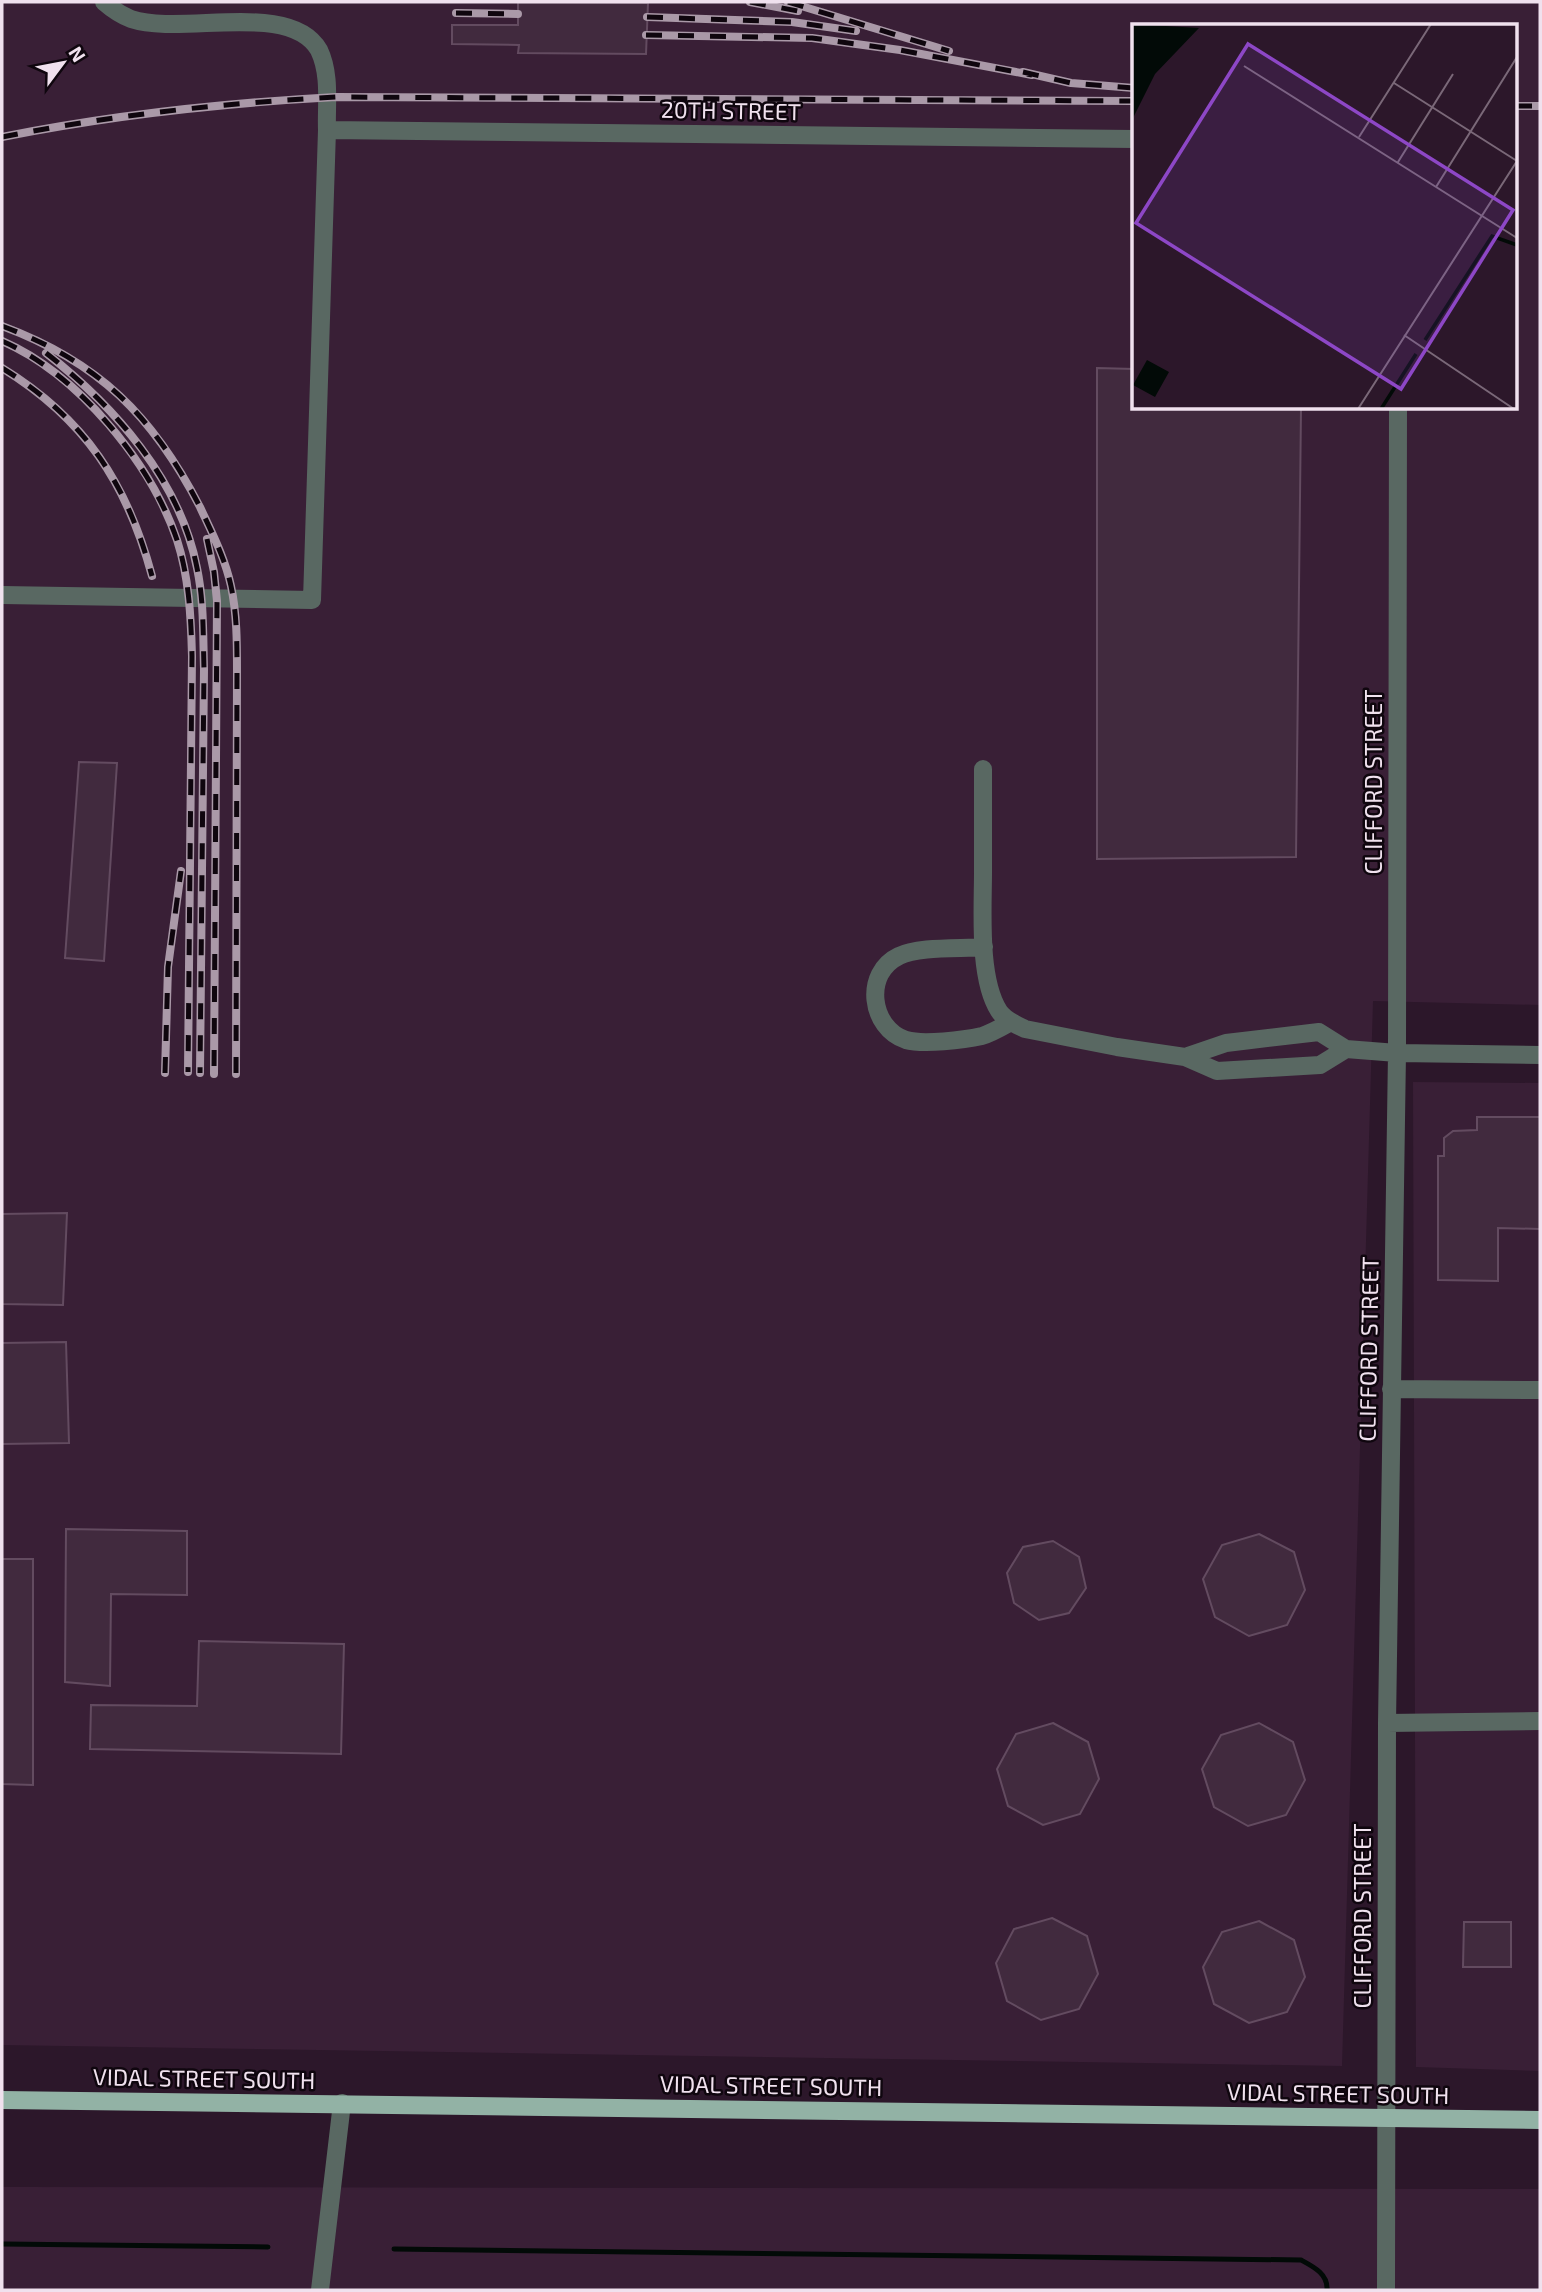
<svg xmlns="http://www.w3.org/2000/svg" width="1542" height="2292" font-family="'Exo 2',sans-serif">
  <rect width="100%" height="100%" fill="#2c172a"/>
  <path fill="#391f36" fill-rule="evenodd" d="M2,2H1540V1005L1373,1001L1342,2066L2,2045ZM1134,26H1516V408H1134Z
    M1413,1082L1540,1083V2071L1416,2067Z
    M2,2187L1540,2189V2290H2Z"/>
  <g fill="none" stroke-linecap="round" stroke-linejoin="round">
    <path stroke="#020a07" stroke-width="5" d="M2,2244L268,2247
      M394,2249L1301,2260C1314,2267 1328,2274 1327,2290"/>
  </g>
  <path fill="#412a3e" stroke="#634b60" stroke-width="2" d="M518,2L648,3L646,54L518,53L519,45L452,44V25H518Z
    M1097,368L1134,369V408H1301L1296,857L1097,859Z
    M79,762L117,763L104,961L65,958Z
    M1477,1117H1540V1229L1498,1228V1281L1438,1280V1156H1444V1138L1453,1131L1477,1130Z
    M67,1213L63,1305L2,1304V1214Z
    M66,1342L69,1443L2,1444V1343Z
    M66,1529L187,1531V1595L111,1594L110,1686L65,1682Z
    M1259,1534L1294,1552L1305,1590L1287,1625L1249,1636L1215,1617L1203,1579L1222,1545Z
    M1053,1541L1079,1557L1086,1588L1069,1613L1039,1620L1014,1603L1007,1573L1023,1547Z
    M2,1559H33V1785L2,1784Z
    M199,1641L344,1644L341,1754L90,1749L91,1705L197,1706Z
    M1053,1723L1088,1742L1099,1779L1080,1814L1043,1825L1008,1806L997,1769L1016,1734Z
    M1259,1723L1293,1742L1305,1780L1286,1815L1248,1826L1214,1807L1202,1769L1221,1735Z
    M1052,1918L1087,1936L1098,1974L1079,2009L1041,2020L1007,2001L996,1963L1014,1929Z
    M1259,1921L1294,1940L1305,1977L1287,2012L1249,2023L1214,2004L1203,1967L1222,1932Z
    M1464,1922H1511V1967H1463Z"/>
  <g fill="none" stroke-linecap="round" stroke-linejoin="round">
    <path stroke="#596862" stroke-width="18" d="M327,130L1134,139
      M2,595L312,600L327,130C326,105 331,75 319,50C290,0 182,36 131,19C121,15 112,9 104,2
      M983,769C983,804 983,838 983,872C983,910 978,978 999,1011C1005,1020 1015,1024 1025,1029L1117,1047L1185,1057L1217,1071L1320,1065L1346,1049
      M984,947C962,949 918,946 899,956C863,973 870,1028 906,1040C923,1045 964,1040 982,1036C992,1033 1002,1027 1011,1022
      M1185,1057L1226,1043L1319,1032L1346,1049L1397,1053L1540,1055
      M1391,1389L1540,1390
      M1387,1723L1540,1721
      M320,2290L342,2103
      M1386,2290L1387,1723L1397,1053L1398,408"/>
    <path stroke="#92b2a5" stroke-width="18" d="M2,2100L1540,2120"/>
    <defs>
      <path id="rail" d="M750,2L798,11
        M788,2L949,51
        M456,13L518,14
        M647,17L792,22L856,31
        M646,35L812,38L900,50L1032,75
        M1023,72L1071,83L1134,88
        M1516,106H1540
        M2,137C112,115 224,103 336,97L1134,101
        M2,326C99,362 153,416 200,507C212,533 225,558 231,586C237,614 237,643 237,671L236,1074
        M2,341C78,374 151,463 177,540C189,577 191,617 192,656L188,1072
        M46,353C114,406 180,480 197,568C204,601 203,635 204,669L200,1073
        M2,368C85,419 127,483 152,576
        M207,539L214,572L217,601L214,1074
        M165,1073L168,967L181,871"/>
    </defs>
    <use href="#rail" stroke="#aa99a8" stroke-width="8"/>
    <use href="#rail" stroke="#0f060e" stroke-width="5" stroke-dasharray="16" stroke-linecap="butt"/>
  </g>
  <g text-anchor="middle" dominant-baseline="central" stroke-width="5" stroke-linejoin="round" paint-order="stroke">
    <g font-size="23" fill="#f0e1ee" stroke="#0f060e">
      <text transform="translate(731 110) rotate(1)">20TH STREET</text>
      <text transform="translate(1373 782) rotate(-90)">CLIFFORD STREET</text>
      <text transform="translate(1368 1349) rotate(-89)">CLIFFORD STREET</text>
      <text transform="translate(1362 1916) rotate(-90)">CLIFFORD STREET</text>
      <text transform="translate(204 2078) rotate(1)">VIDAL STREET SOUTH</text>
      <text transform="translate(771 2085) rotate(1)">VIDAL STREET SOUTH</text>
      <text transform="translate(1338 2093) rotate(1)">VIDAL STREET SOUTH</text>
    </g>
  </g>
  <g transform="translate(1132 24)">
    <rect width="385" height="385" fill="#2c172a"/>
    <path d="M0,0L67,4L23,50L0,96ZM15,336L37,348L23,373L1,361Z" fill="#020a07"/>
    <path fill="none" stroke="#020a07" stroke-width="3.5" d="M293,316L360,212L385,221M249,385L284,330"/>
    <path fill="none" stroke="#7a6878" stroke-width="2" d="M112,42L385,214M262,59L385,137M227,113L299,0M266,138L321,50M304,163L385,33M272,311L382,385M226,385L385,137"/>
    <path fill="#8d47c6" fill-opacity="0.15" stroke="#8d47c6" stroke-width="3.5" d="M116,20L381,186L269,365L4,199Z"/>
    <rect width="385" height="385" fill="none" stroke="#f0e1ee" stroke-width="3.5"/>
  </g>
  <rect width="1542" height="2292" fill="none" stroke="#f0e1ee" stroke-width="7"/>
  <g transform="translate(63 63) rotate(58)" stroke="#0f060e" stroke-width="5" paint-order="stroke">
  <path d="M0-5L12 26L0 18L-12 26Z" fill="#f0e1ee"/>
  <text y="-10" font-size="19" font-weight="bold" text-anchor="middle" fill="#f0e1ee">N</text>
  </g>
</svg>
